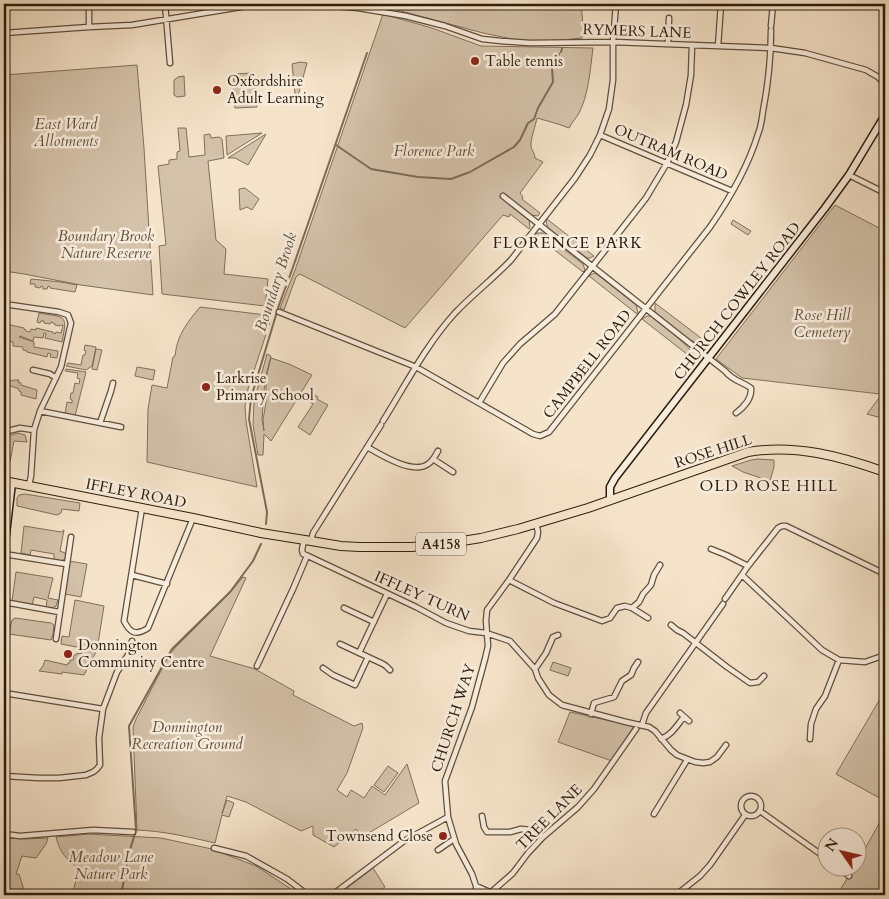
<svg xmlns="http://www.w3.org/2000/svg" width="889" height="899" font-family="Cardo,serif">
  <rect width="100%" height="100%" fill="#f6e4ca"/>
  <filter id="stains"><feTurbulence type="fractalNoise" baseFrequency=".004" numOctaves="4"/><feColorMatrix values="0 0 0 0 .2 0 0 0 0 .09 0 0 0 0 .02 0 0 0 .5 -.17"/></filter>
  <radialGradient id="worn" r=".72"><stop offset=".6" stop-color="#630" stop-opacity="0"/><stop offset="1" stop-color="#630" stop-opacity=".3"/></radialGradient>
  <path fill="#d4c2aa" stroke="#806f5b" d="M387,4H581L583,24L582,38L552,41L517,40L483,33L386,7Z
    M383,14L432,28L481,46L593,48C590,70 589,95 578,115C575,119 572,123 569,128L558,124L537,118C536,124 530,140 531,147C532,151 535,153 535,158L543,162L520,193L523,197L522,199L540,213L538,216L531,215L518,204L515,208L529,220L530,227L529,229L510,214L509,217L503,215L405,328L300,274L296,277L284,310L280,308L295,270Z
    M300,62L307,63L296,103L292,64Z
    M137,65L144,148L153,295L81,285L24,274L4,271V75Z
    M253,73V80L234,82L233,74Z
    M184,76L185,96L177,97L174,95V80L178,77Z
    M255,82L257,107L235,108L233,84Z
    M178,128H186L189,157L205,155L204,135L210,134L211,138L219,137L222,139L224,158L208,161L216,240L226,249L224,274L268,279L265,306L162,294L159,246L166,245L158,166L169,164V160L177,159V152L180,151Z
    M262,133L227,155L226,136Z
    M266,134L248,165L235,158H228Z
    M245,188L259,199L252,210L247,207L240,210L239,189Z
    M835,205L885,231V387L880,394L742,378L716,359Z
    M547,219L594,256L590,258H587L548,228L546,221Z
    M733,220L751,231L748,235L731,224Z
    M537,233H543L583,264L585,270L583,272L535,235Z
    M594,273L598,275L636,305L638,312L637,314L589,276Z
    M31,279L61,282L77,285L75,292L50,288V287L48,286L47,289H43V287L41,286L40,288L35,287V284H30Z
    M655,303L701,338L706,339L715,338L710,345C707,345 705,346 702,345C689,342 666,321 655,312Z
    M200,307L266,315L271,319L248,389L245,406L246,421L257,487L147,462L148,409L152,385L167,388L173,357L175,356C177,335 187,323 200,307Z
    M39,313C65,318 68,313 62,342L45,338L46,334L44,333L43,338L34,337L33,341L20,336L19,337L34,342V347L58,351L57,358L50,357L51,354L48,353L47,357L27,352V351L23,350V347L13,346V342L9,341L10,333L5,331L6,324L24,328V329L26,330V331L30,332L31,329L36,330V328L53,332V333L55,334L56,332L61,333L63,325H61L60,326L55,325V324L51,322L50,324L44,323V321H41L40,323L37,322Z
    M647,316H651C660,324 697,350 696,361C696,363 694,365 692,367L691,361L688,355L642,319Z
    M85,345L96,347L92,366L86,370L66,366L68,363L81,365L83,355H85L86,351L84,350Z
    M96,349L102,350L97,370L92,369Z
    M267,354L271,356L265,379L262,419L264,431L263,420L266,402V378L271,358L289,364L312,375L271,441L264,434L263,455H258L253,425L254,401Z
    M137,367L155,370L153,380L135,376Z
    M66,369L86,372L75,416L65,414L67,402L72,403V400L70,399L71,393H73L75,383L79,384L80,379L77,378L78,373L65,371Z
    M9,379L12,381L14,380H19L18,382L21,383V385L37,390L36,399L21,395V392L19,391V389L8,385Z
    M885,390V419L867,414Z
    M313,394L318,397L317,399L328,405L310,435L298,427L313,404L310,402L311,397Z
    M18,433L25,435L27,442L14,441L10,462L4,461V444L5,438L7,439L8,436Z
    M758,459L774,460V467L770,481L743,472L732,466L751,460Z
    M25,494L80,503L79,511L62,509L61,513L57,515L17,506V498L19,495Z
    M24,526L61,532L64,530L60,551L65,553L66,557C63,561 60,561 55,561L54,559V554L31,550L30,555L21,553Z
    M69,561L87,564L81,597L65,594Z
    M16,572L53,578L48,598L58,600L56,606L52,608H46L47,600L34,597L32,606L12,601Z
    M243,577L246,578L210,656L255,669L294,691L293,695L354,726L362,723L363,728L347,773L337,790L347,797L351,790L364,798L372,786L385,795L407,764L419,803L362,837L356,829L334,847L313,835V826L301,831L246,802L227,796L222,814L227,800L234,803L229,817L222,815L215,843C189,837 163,831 137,830L133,727L136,719L169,655L174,649L229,594Z
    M75,600L104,606L97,650L84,675L62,672V674L39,671L43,666L45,660L67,665L68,663H70V660H73L74,655H76L77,653L81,654L82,648L61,644L62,636L69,637Z
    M15,618L51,623L54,625L53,634L51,640L9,634L12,620Z
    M553,662L571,668L568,676L550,670Z
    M885,696V801L836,774L880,699Z
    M570,712L634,726L612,761L558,742Z
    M388,766L398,773L384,792L374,785Z
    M885,813V895H837L854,867L856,866L857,863Z
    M88,834L161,838L212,849L256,866L300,895H72L79,869C66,859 60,853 56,837Z
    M5,838L26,839L48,838L46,844L36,858L22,856L16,874H19L24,890L21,895H4V849Z
    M373,868L385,887L381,890L384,895H338Z"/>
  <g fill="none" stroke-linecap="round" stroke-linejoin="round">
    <path stroke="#7d6b57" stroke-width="2" d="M381,6L382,4
      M561,52L562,49
      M336,145L371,169L418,177L451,179L470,172L514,147L520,140L528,123L534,119L538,108L553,82L552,68L559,54
      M266,524L267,512L249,419L251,398L279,305L292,270L367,53
      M121,895L129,853L136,830L129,726L172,649L230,592L253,561L261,544"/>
    <defs>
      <path id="minor" d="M89,4V27
        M165,4L170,63
        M310,4L358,8L406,16L445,26L482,39L501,41L530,43L613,42L718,46L771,48L805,53L866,70L878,77L885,84
        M771,26L773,4
        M4,33L89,27L132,25L253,5L271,4
        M668,44L669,18
        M718,46L721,4
        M600,135L732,191
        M849,175L885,193
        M503,196L725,371C733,381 741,381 751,388C752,398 744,407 736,413
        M4,304L59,312L68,315L71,323L61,367L40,411L34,430L31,476L29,485
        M279,312L416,367L533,434L540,436L549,432L710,227C730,198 748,167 758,134C761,127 762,119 763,111C768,85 771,58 771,30
        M33,370L50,374L56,378
        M4,395V394
        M479,403L503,363L520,344L555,314L646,198L667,163L676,142L686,105L691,75L692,45
        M40,411L121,427
        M383,421C406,384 426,345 455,313C473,294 493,279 511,260L575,178L590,155L600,135L609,109L613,80V42L616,4
        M100,423L111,391L113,383
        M4,432L20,428L34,430
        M367,447C381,455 413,475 428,464C433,461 435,456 438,451
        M433,459L453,472
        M142,508L124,621C130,633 136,636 148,628L191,523L193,518
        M304,540L302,550L303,554L306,555L416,607L446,623L469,631L486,633L510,641L535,669L538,678L549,695L562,705L626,722L649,727L655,731L671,750L677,755L695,762L703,763L710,762L717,757L726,745
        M311,541L313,533L381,425
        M711,549L726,555L748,566
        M4,554L66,564
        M132,575L167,584
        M742,575L822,650L839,660L865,662L885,655
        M509,580L554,603L602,621L610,618L617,608L625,606L632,608L648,618
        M725,599L748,566L778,528L782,526H786L885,574
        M4,602L59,612
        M344,608L374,622
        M632,608L639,602L643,594L651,585L654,575L660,565
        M671,625L677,630L683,633L727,667L750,683L758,682L764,676
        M56,639L71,537
        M340,644L383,664L386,666L390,670
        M359,653L387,594
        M257,666L293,589L307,556
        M323,668L333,675L355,685L368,657
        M535,669L546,653L553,637L558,635
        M4,693L103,709
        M680,713L689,721
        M591,714L594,703L614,697L622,681L631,675L634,668L638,662
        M642,725L646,713L723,604
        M661,739C672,735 677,725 684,717
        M810,739L811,724L816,709L825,696L839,660
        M4,776L39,778H59L86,775L93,772L97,769L100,765L99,738L103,709L117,672L128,655L132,641
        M741 806a10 10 0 1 1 20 0a10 10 0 1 1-20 0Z
        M760,811L826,858
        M654,814L687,760
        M482,816L484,827L487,832H510L521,829L533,830L543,837
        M4,834L20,836L93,830L133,832
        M214,848L246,856L287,879L308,895
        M438,850L454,839
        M837,866L849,876
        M476,886L492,893
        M332,895L404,841L448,817
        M477,895L476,886L472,874L456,844L448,817L445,781L472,707L485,659L488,646L486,621L487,610L509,580L537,538L538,532L536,523
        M488,895L513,873L528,853L543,837L578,807L594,789L636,729
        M676,895L700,876L710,865L745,815"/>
      <path id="secondary" d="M610,500V487L615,478L825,208L849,175L885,115
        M4,551L12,483"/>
      <path id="primary" d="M4,481L193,518L261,533L311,541L341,546L359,547H412L450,543L481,538L518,529L588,508L748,452C795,444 840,456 885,472"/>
    </defs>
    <use href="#minor" stroke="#5f4e3c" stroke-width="7"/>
    <use href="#secondary" stroke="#2d1c0c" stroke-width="9"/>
    <use href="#primary" stroke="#2d1c0c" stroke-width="10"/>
    <use href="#minor" stroke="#f9eddd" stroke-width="4.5"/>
    <use href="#secondary" stroke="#f9eddd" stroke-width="6"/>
    <use href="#primary" stroke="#f6e4ca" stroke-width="8"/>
  </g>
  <g fill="#8f2418" stroke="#f9eddd" stroke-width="2">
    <circle cx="475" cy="61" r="5"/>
    <circle cx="217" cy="90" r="5"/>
    <circle cx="206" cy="387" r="5"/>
    <circle cx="68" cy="654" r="5"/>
    <circle cx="443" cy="836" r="5"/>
  </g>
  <g text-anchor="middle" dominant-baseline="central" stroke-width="5" stroke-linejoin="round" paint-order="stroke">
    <rect fill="#f9eddd" stroke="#6a5b4b" stroke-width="1" x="416" y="532.5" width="50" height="23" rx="4"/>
    <g font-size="14" font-weight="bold" fill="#2d1c0c">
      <text x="441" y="544">A4158</text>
    </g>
    <g font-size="15" fill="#2d1c0c" stroke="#f9eddd">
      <text transform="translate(637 31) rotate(2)">RYMERS LANE</text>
      <text transform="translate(671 152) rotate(23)">OUTRAM ROAD</text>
      <text transform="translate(737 301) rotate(-52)">CHURCH COWLEY ROAD</text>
      <text transform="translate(587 364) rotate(-52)">CAMPBELL ROAD</text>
      <text transform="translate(713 451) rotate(-18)">ROSE HILL</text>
      <text transform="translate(136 493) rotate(11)">IFFLEY ROAD</text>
      <text transform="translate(422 596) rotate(24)">IFFLEY TURN</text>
      <text transform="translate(453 718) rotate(-72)">CHURCH WAY</text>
      <text transform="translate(549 817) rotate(-45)">TREE LANE</text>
    </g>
    <g font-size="15" fill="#2d1c0c" stroke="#f9eddd" text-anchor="start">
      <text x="485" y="61">Table tennis</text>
      <text x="227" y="81">Oxfordshire<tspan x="227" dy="17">Adult Learning</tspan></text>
      <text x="216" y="378">Larkrise<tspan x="216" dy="17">Primary School</tspan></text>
      <text x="78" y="645">Donnington<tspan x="78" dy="17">Community Centre</tspan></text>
      <text x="433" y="836" text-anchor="end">Townsend Close</text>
    </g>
    <g font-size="15" font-style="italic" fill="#5f4e3b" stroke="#f9eddd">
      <text x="66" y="124">East Ward<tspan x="66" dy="17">Allotments</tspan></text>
      <text x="434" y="151">Florence Park</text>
      <text x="106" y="236">Boundary Brook<tspan x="106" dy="17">Nature Reserve</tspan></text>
      <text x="822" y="315">Rose Hill<tspan x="822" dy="17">Cemetery</tspan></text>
      <text x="187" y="727">Donnington<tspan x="187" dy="17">Recreation Ground</tspan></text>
      <text x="111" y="857">Meadow Lane<tspan x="111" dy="17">Nature Park</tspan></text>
    </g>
    <g font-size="16" letter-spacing="1" fill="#2d1c0c" stroke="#f9eddd">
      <text x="568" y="243">FLORENCE PARK</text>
      <text x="769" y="486">OLD ROSE HILL</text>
    </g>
    <g font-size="16" font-style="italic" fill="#62513e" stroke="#f9eddd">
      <text transform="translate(276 282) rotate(-72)">Boundary Brook</text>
    </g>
  </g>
  <rect width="889" height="899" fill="none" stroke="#f6e4ca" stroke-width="20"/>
  <rect x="5" y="5" width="879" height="889" fill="none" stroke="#2d1c0c" stroke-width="2.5"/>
  <rect x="10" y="10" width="869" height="879" fill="none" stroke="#2d1c0c"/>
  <g transform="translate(842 852) rotate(304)"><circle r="24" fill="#f9eddd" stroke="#a79989"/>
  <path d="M0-4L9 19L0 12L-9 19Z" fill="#8f2418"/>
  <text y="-8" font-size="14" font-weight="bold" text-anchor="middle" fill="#2d1c0c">N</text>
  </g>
  <rect width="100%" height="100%" filter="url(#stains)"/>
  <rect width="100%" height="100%" fill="url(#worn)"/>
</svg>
